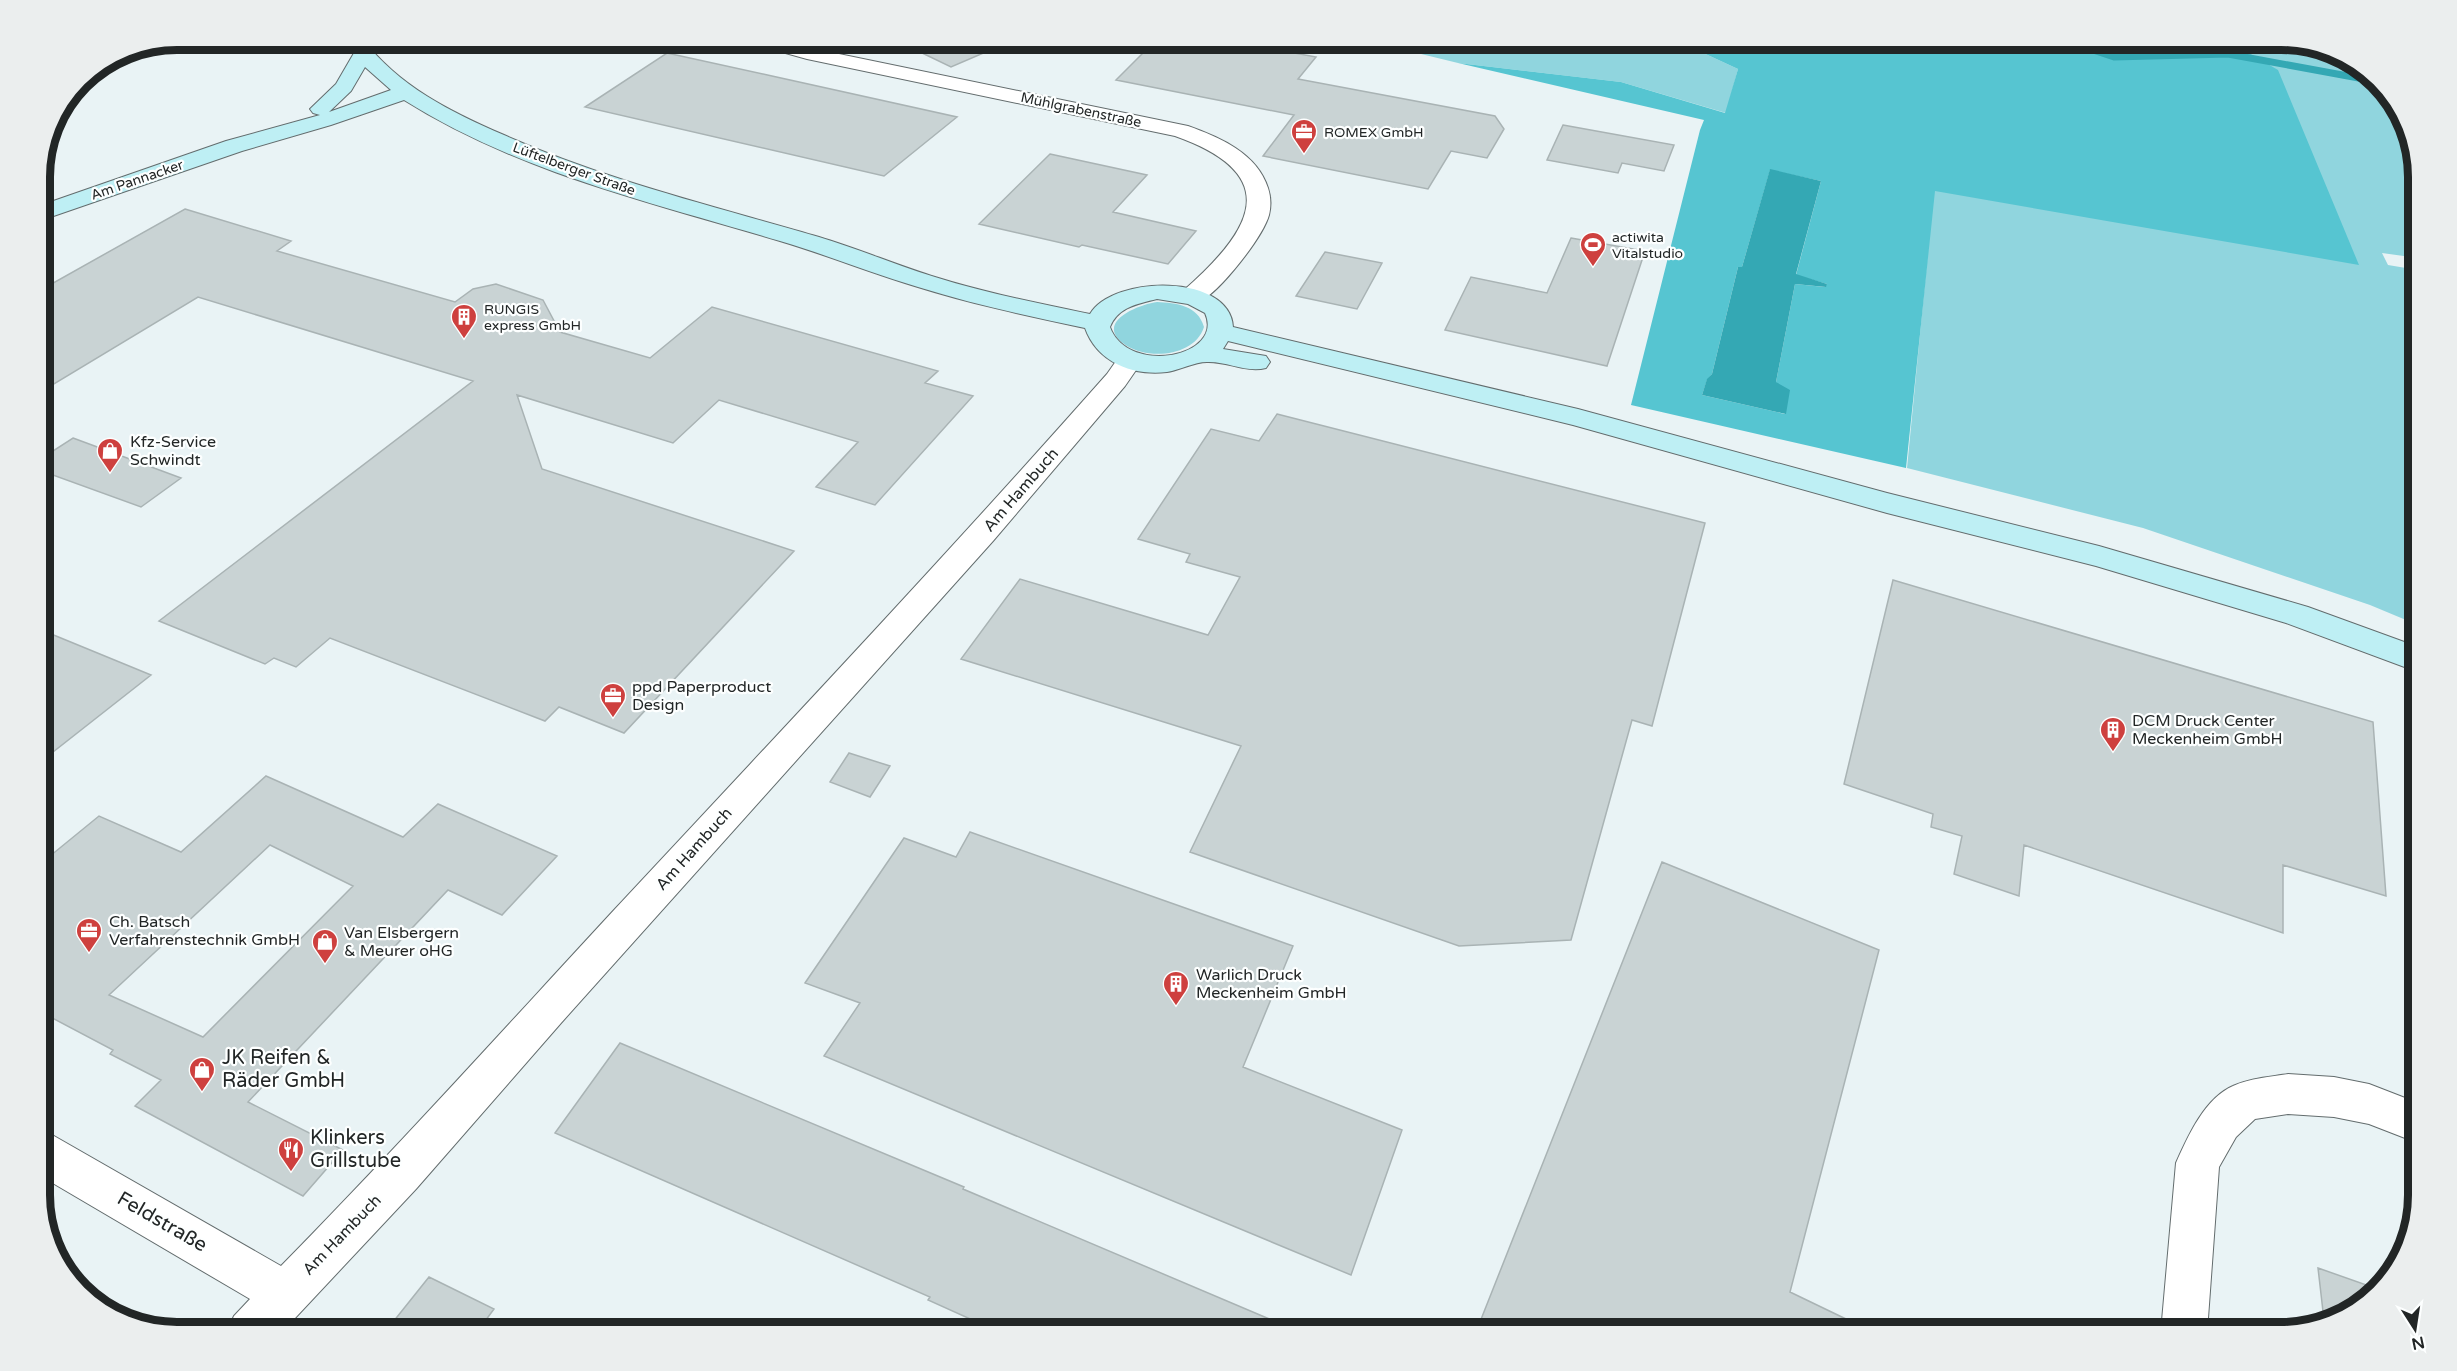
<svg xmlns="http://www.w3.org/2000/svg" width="2457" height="1371" font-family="'Varela Round',sans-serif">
  <rect width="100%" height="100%" fill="#e9f3f5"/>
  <path fill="#90d5de" d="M1373,39H1673L1738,69L1726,113L1621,82L1458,63L1376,43Z
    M2072,39H2280L2349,57L2395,100L2418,168V258L2382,253L2388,265L2418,270V625L2370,605L2143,528L1907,468L1934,190L2358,264L2170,43L2103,50Z
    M1157,302C1176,303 1198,305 1204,327C1195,356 1150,360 1127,346C1092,324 1136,305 1157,302Z"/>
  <path fill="#56c5d1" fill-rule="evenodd" d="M1673,39H2072L2103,50L2170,43L2235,45L2278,70L2359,265L1935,191L1906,468L1631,405L1700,130L1704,120L1458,63L1621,82L1725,113L1738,69ZM1770,170L1821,181L1796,275L1827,284L1825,287L1795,284L1776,382L1785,414L1702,395L1707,380L1712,374L1738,267H1742Z"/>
  <path fill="#34a8b4" d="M1770,169L1821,181L1796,274L1827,284L1826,287L1795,284L1776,382L1790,390L1786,414L1702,395L1707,379L1712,374L1738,267H1742Z"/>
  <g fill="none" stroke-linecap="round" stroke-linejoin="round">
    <path stroke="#34a8b4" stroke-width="7" d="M2060,39L2114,57L2228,54L2375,81"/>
  </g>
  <path fill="#c9d3d4" stroke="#a9b3b4" stroke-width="1.5" fill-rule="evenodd" d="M893,39H1016L951,67Z
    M1157,39H1219L1316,57L1298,79L1495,116L1504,129L1487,158L1451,151L1428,189L1263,156L1294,115L1116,80Z
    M667,53L772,76L957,117L884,176L585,107Z
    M1563,125L1674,145L1664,171L1622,163L1618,173L1547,160Z
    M1050,154L1147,175L1113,212L1196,231L1168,264L1082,245L1079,247L979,224Z
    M185,209L291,241L277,251L455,302L473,289L496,284L543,300L560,332L650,358L712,307L938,371L925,383L973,396L875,505L816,487L858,442L719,400L673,443L517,395L542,469L794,551L624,733L559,707L545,721L330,638L296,667L274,658L265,664L159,621L473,381L198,297L39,393V291Z
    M1571,238L1645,251L1607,366L1445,330L1471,277L1547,293Z
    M1325,252L1382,263L1357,309L1296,296Z
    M1277,414L1705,523L1652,726L1632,720L1571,940L1459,946L1190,852L1241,746L961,659L1020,579L1208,635L1240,577L1186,562L1190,554L1138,539L1211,429L1259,441Z
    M73,438L181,478L141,507L39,470V460Z
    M1893,580L2373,722L2386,896L2283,865V933L2024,845L2019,896L1954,874L1962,836L1931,827L1933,814L1844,784Z
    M39,629L151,675L39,763Z
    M849,753L890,766L870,797L830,782Z
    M266,776L403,837L438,804L557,856L502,915L448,890L248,1102L343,1150L303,1196L135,1106L161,1080L110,1054L113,1050L39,1011V865L99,816L181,852ZM270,845L353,886L203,1037L109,995Z
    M970,832L1293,946L1243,1067L1402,1130L1351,1275L824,1056L860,1003L805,983L904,838L956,857Z
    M1662,862L1879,950L1790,1292L1873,1332H1476Z
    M620,1043L964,1187L963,1189L1300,1332H999L928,1300L930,1297L555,1133Z
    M2318,1268L2375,1288L2349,1313L2324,1320Z
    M429,1277L494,1309L477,1332H385Z"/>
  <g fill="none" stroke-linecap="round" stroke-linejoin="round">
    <defs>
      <path id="minor" d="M746,39H778L810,48L1188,126C1219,137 1257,153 1268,188C1271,197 1271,207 1269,215C1263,237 1221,290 1201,301C1195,304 1189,303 1183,301L1180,296L1183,291C1253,230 1285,175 1175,136L807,59L749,43Z
        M1130,352L1139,354L1143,360L1125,386L993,541L561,1023L416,1189L282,1332H227L234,1316L250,1299L39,1175V1130L54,1136L281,1266C395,1150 504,1029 615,909C780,732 946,556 1107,374L1121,354Z
        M2288,1074L2334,1077L2369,1084L2418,1103V1143L2369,1124L2334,1117L2288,1114L2255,1119L2236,1137L2219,1167L2207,1332H2161L2176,1163C2188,1136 2205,1098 2233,1086C2250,1078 2270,1077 2288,1074Z"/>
      <path id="secondary" d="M343,39H363C398,86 451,112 504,135C605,180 713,206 819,237C859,249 896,265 935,277C986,293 1038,303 1090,314C1113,275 1230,273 1233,327L1578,409L1887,493L2099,546L2308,607L2418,647V672L2286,623L2096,566L1887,513L1573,425L1228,341L1223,349L1266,356L1270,362L1266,368C1246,373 1227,361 1207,362C1194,362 1180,370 1167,372C1132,376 1097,362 1085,328C1029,316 972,304 918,287C871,273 827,255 780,241C653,203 518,172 404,100L331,125L242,151L39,221V206L226,141L320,115L313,113L310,109L336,84L354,53ZM365,67L391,90L329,112L351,91ZM1157,299L1188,304L1205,313C1225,357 1128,376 1110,327C1118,307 1137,304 1157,299Z"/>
    </defs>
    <use href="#minor" stroke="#636c6d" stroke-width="2"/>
    <use href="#secondary" stroke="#636c6d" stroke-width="2"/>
    <use href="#minor" fill="#fff" fill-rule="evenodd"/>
    <use href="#secondary" fill="#beeff4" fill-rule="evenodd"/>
  </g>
  <defs>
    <symbol id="office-pin" viewBox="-11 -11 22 30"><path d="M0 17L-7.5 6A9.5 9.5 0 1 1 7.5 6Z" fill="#ce403e" stroke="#fdffff"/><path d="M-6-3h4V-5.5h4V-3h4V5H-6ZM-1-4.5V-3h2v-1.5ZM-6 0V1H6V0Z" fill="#fff"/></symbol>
    <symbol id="stadium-pin" viewBox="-11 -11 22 30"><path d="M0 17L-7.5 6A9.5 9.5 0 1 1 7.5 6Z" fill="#ce403e" stroke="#fdffff"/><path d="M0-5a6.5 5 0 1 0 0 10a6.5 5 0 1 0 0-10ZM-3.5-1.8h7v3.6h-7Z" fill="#fff"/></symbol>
    <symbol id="building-pin" viewBox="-11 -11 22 30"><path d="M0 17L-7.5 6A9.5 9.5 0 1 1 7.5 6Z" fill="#ce403e" stroke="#fdffff"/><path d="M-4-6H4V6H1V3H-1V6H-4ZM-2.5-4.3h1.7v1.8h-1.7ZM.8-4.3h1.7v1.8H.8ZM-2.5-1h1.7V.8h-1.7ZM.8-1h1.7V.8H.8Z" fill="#fff"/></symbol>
    <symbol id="shop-pin" viewBox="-11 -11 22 30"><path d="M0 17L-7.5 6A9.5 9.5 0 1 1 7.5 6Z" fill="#ce403e" stroke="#fdffff"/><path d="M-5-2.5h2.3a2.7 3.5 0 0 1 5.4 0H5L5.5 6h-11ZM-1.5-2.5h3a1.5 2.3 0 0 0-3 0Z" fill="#fff"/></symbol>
    <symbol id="restaurant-pin" viewBox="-11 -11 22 30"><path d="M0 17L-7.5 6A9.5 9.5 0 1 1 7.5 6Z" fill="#ce403e" stroke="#fdffff"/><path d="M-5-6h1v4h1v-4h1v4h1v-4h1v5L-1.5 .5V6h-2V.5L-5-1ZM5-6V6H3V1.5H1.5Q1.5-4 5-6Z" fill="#fff"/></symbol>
  </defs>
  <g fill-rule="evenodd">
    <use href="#office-pin" x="1289" y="117" width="30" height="40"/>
    <use href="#stadium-pin" x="1578" y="230" width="30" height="40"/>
    <use href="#building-pin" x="449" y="302" width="30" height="40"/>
    <use href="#shop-pin" x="95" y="436" width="30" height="40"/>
    <use href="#office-pin" x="598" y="681" width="30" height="40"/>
    <use href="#building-pin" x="2098" y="715" width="30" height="40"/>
    <use href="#office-pin" x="74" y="916" width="30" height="40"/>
    <use href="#shop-pin" x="310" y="927" width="30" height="40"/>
    <use href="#building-pin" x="1161" y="969" width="30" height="40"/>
    <use href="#shop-pin" x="187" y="1055" width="30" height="40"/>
    <use href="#restaurant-pin" x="276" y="1135" width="30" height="40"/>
  </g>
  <g text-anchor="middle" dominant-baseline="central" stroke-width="4.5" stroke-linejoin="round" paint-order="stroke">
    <g font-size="14" fill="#222626" stroke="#fdffff">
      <text transform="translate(1081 110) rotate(12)">Mühlgrabenstraße</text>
      <text transform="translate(574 169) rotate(20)">Lüftelberger Straße</text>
      <text transform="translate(137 180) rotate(-19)">Am Pannacker</text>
    </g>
    <g font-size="14" fill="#222626" stroke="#fdffff" text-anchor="start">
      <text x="1324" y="132">ROMEX GmbH</text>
      <text x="1612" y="237">actiwita<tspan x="1612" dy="16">Vitalstudio</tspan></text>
      <text x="484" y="309">RUNGIS<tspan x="484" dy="16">express GmbH</tspan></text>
    </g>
    <g font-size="16" fill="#222626" stroke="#fdffff" text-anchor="start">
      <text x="130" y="442">Kfz-Service<tspan x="130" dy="18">Schwindt</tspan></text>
      <text x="632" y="687">ppd Paperproduct<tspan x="632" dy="18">Design</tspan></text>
      <text x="2132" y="721">DCM Druck Center<tspan x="2132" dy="18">Meckenheim GmbH</tspan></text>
      <text x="109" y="922">Ch. Batsch<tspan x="109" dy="18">Verfahrenstechnik GmbH</tspan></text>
      <text x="344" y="933">Van Elsbergern<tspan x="344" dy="18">&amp; Meurer oHG</tspan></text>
      <text x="1196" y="975">Warlich Druck<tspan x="1196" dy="18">Meckenheim GmbH</tspan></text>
    </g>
    <g font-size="16" fill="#222626" stroke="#fdffff">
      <text transform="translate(1021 490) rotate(-49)">Am Hambuch</text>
      <text transform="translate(694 849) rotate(-48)">Am Hambuch</text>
      <text transform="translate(342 1235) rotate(-46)">Am Hambuch</text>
    </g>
    <g font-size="20" fill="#222626" stroke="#fdffff" text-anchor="start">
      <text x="222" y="1058">JK Reifen &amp;<tspan x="222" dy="23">Räder GmbH</tspan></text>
      <text x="310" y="1138">Klinkers<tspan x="310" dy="23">Grillstube</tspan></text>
    </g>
    <g font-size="20" fill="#222626" stroke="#fdffff">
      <text transform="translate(162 1222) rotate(30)">Feldstraße</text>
    </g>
  </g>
  <path d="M0 0H2457V1371H0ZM177 50H2281A127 127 0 0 1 2408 177V1195A127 127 0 0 1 2281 1322H177A127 127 0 0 1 50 1195V177A127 127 0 0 1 177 50Z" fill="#ebeeee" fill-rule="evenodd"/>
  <path fill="none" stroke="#222626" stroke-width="8" d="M177 50H2281A127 127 0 0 1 2408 177V1195A127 127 0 0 1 2281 1322H177A127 127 0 0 1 50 1195V177A127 127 0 0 1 177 50Z"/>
  <g transform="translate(2415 1329) rotate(168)" stroke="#fdffff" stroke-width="4.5" paint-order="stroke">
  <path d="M0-4.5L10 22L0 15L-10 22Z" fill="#222626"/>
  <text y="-9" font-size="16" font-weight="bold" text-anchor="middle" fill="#222626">N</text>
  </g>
</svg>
